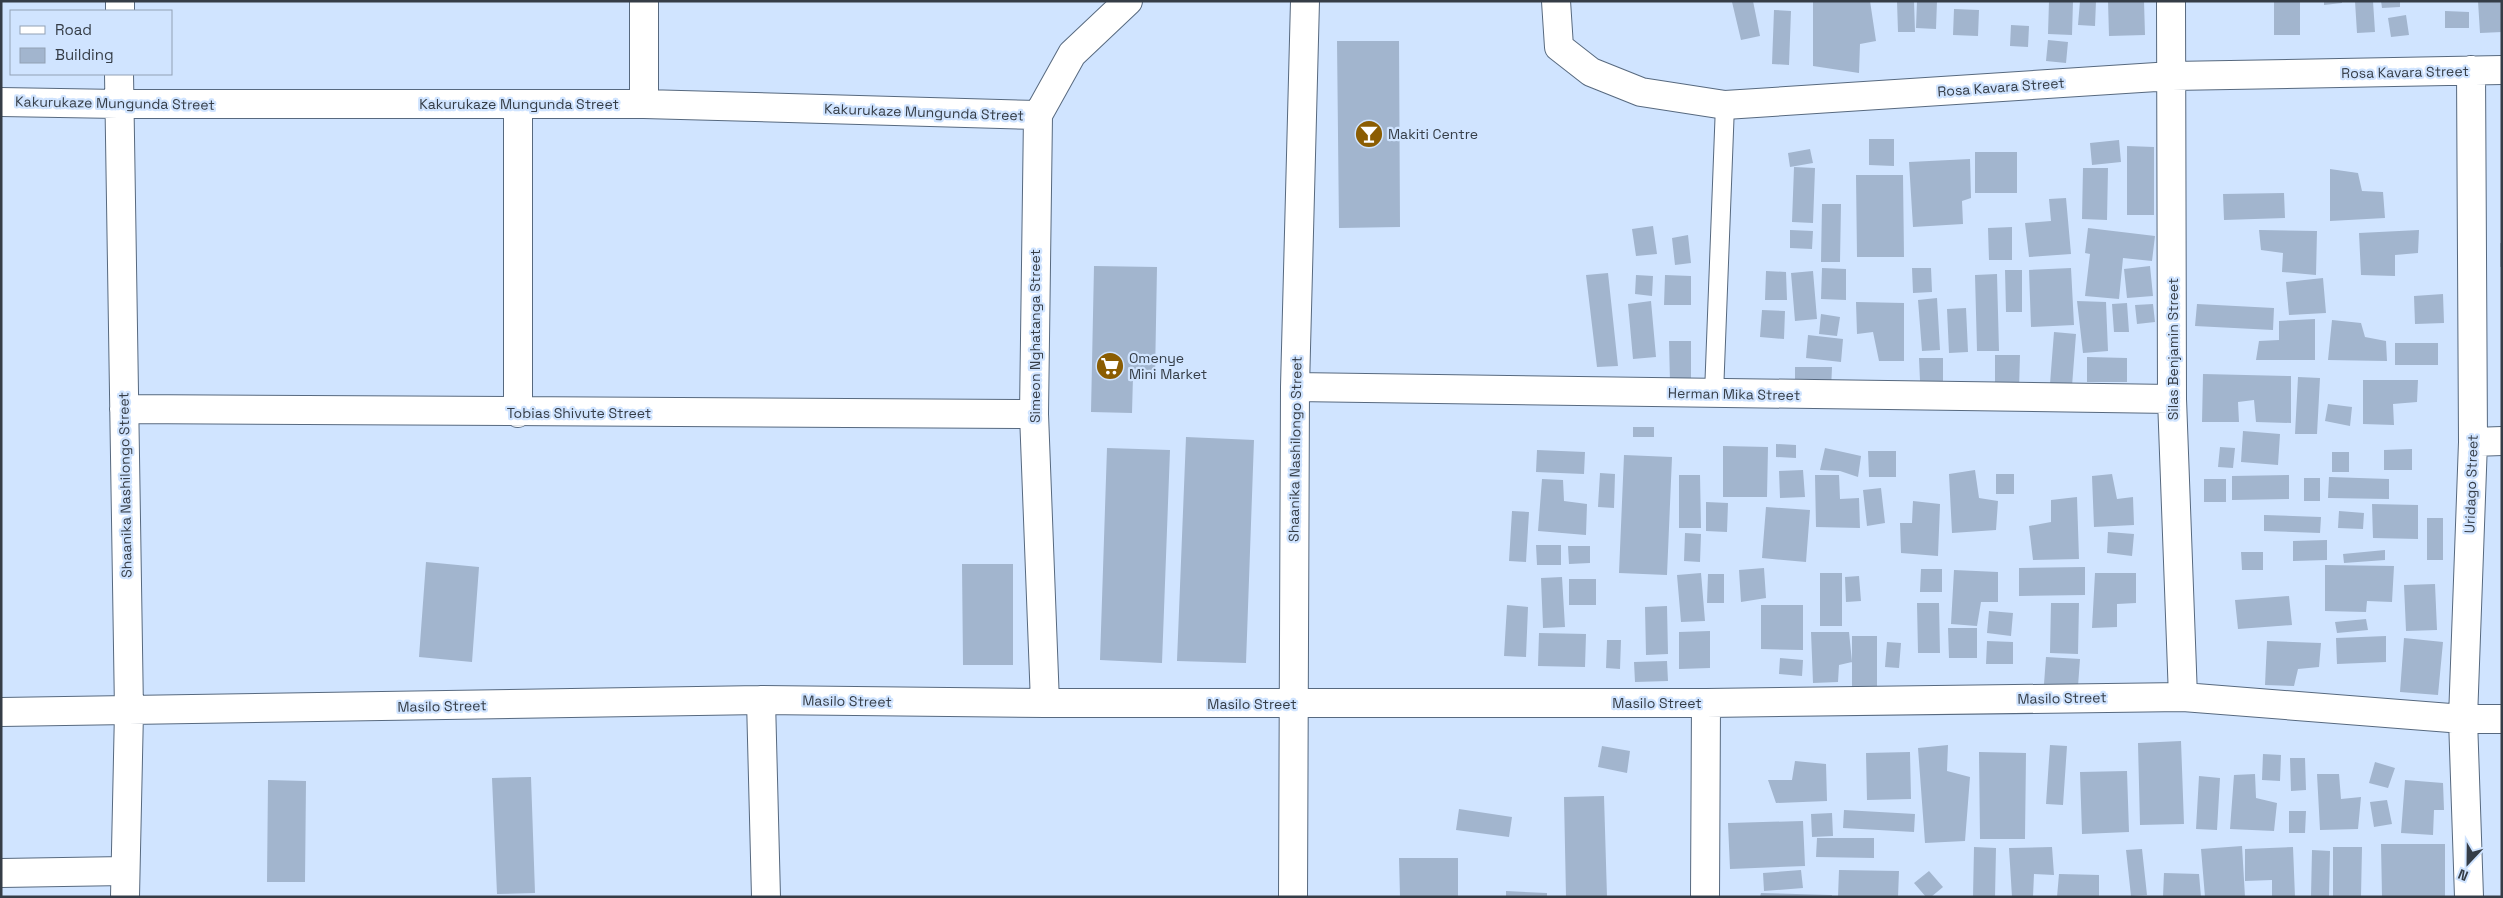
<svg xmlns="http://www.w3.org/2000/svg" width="2503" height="898" font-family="'Space Grotesk',sans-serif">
  <rect width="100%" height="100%" fill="#d0e4ff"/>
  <path fill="#a2b5ce" d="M1753,1L1760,36L1741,40L1732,2Z
    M1813,1H1870L1876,41L1860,44L1859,73L1813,66Z
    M1897,1H1914L1915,32H1898Z
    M1917,1H1937L1936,29L1916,28Z
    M2049,1H2073L2072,35L2048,34Z
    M2080,1H2096L2095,26L2078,25Z
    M2108,1H2144L2145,35L2109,36Z
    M2274,1H2300V35H2274Z
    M2324,1H2342V3L2324,5Z
    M2355,1H2373L2375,32L2357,33Z
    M2381,1H2400V7L2382,8Z
    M2478,1H2502V32L2480,33Z
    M1954,9L1979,10L1978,36L1953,35Z
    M1774,10L1791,11L1789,65L1772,64Z
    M2445,11L2469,12V28H2445Z
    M2406,15L2409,35L2391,37L2388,18Z
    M2011,25L2029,26L2028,47L2010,46Z
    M2048,40L2068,42L2066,63L2046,61Z
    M1337,41H1399L1400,227L1339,228Z
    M1869,139H1894V166L1869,165Z
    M2119,140L2121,162L2092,165L2090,143Z
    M2127,146L2154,147V215H2127Z
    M1810,149L1813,163L1790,167L1788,153Z
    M1975,152H2017V193H1975Z
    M1970,159L1971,198L1962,201L1963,224L1913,227L1909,162Z
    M1794,167L1815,168L1813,223L1792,222Z
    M2083,168H2108L2107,220L2082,219Z
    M2330,169L2358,173L2362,191L2383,192L2385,218L2330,221Z
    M1856,175H1903L1904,257H1857Z
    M2284,193L2285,218L2224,220L2223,194Z
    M2066,198L2071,254L2029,257L2025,223L2051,221L2049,199Z
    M1822,204H1841L1840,262H1821Z
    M1653,226L1657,254L1636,256L1632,229Z
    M2012,227V260H1989L1988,228Z
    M2088,228L2155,236L2152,261L2123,258L2119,299L2085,296L2090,254L2085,253Z
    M1790,230L1813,231L1812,249L1790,248Z
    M2259,230L2317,231L2316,275L2282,272L2283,253L2261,250Z
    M2419,230L2418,253L2395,255V276L2361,275L2359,233Z
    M1688,235L1691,263L1675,265L1672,238Z
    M2500,243H2502V267H2500Z
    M1094,266L1157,267L1155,377L1133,376L1132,413L1091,412Z
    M2150,266L2153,296L2127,298L2124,269Z
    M1822,268L1846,269V300L1821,299Z
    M1912,268H1931L1932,292L1913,293Z
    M2071,268L2074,325L2031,327L2029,270Z
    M2005,270H2022V312H2006Z
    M1766,271L1786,272L1787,300H1765Z
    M1813,271L1817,319L1795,321L1791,273Z
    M1608,273L1618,366L1597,367L1586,275Z
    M1997,274L1999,351H1977L1975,275Z
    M1636,275L1653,276L1652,296L1635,294Z
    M1665,275L1691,276V305H1664Z
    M2323,278L2326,313L2289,315L2286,282Z
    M2443,294L2444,323L2415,324L2414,296Z
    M1937,298L1940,350L1922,351L1918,300Z
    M1651,301L1656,357L1633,359L1628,304Z
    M2077,301L2106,302L2108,351L2083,353Z
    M1856,302L1904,303V361H1879L1873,332L1857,334Z
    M2127,303L2129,332H2114L2112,304Z
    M2153,304L2155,322L2137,324L2135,305Z
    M2197,304L2274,308L2273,330L2195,326Z
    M1966,308L1968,352L1949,353L1947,309Z
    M1762,310L1785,311L1784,339L1760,337Z
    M1821,314L1840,317L1837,336L1819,334Z
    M2315,319V360H2256L2259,341L2279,340V321Z
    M2332,320L2361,323L2365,337L2386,341L2387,361L2328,360Z
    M2054,332L2076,334L2072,386L2050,384Z
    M1808,335L1843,339L1841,362L1806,358Z
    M1669,341H1691V383H1670Z
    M2395,343H2438V365H2395Z
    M1995,355H2020L2019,390H1995Z
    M2087,357L2127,358V382H2087Z
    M1919,358H1943V381H1920Z
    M1795,367H1832L1831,390H1795Z
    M2203,374L2291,376V423L2256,422L2254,400L2238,402L2239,422H2202Z
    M2298,377L2320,378L2317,434H2295Z
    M2363,380H2418L2417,402L2393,404L2394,425L2363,424Z
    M2328,404L2352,407L2350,426L2325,421Z
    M1633,427H1654V437H1633Z
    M2243,431L2280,434L2278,465L2241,462Z
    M1186,437L1254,440L1246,663L1177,661Z
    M1776,444L1796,445V458L1776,457Z
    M1723,446L1768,447L1767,497H1723Z
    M2220,447L2235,448L2233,468L2218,467Z
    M1107,448L1170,450L1162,663L1100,660Z
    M1825,448L1861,456L1858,477L1840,471L1820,470Z
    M2412,449V470H2384V450Z
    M1537,450L1585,452L1584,474L1536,472Z
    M1868,451H1896V477H1869Z
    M2332,452H2349V472H2332Z
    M1624,455L1672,457L1667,575L1619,573Z
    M1803,470L1805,497L1780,498L1779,471Z
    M1975,470L1979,498L1998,501L1996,530L1952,533L1949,474Z
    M1600,473L1615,474L1614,508L1598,507Z
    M1996,474H2014V494H1996Z
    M2112,474L2117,499L2133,497L2134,525L2094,527L2092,476Z
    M1679,475H1700L1701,528H1679Z
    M1815,475H1839L1840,499L1859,498L1860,528L1816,527Z
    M2289,475V499L2232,500V476Z
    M2329,477L2389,479V499L2328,498Z
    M2304,478H2320V501H2304Z
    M1542,479L1563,480L1564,501L1587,504L1586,535L1538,531Z
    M2204,479H2226V502H2204Z
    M1881,488L1885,523L1867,526L1863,490Z
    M2077,497L2079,559L2033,560L2029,526L2051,522V500Z
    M1913,501L1940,504L1938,556L1901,553L1900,523H1912Z
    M1706,502L1728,503L1727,532L1706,531Z
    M2372,504L2418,505V539L2373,538Z
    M1766,507L1810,510L1806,562L1762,558Z
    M1512,511L1529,512L1526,562L1509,561Z
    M2339,511L2364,513L2363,529L2338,528Z
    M2264,515L2321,517L2320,533L2264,531Z
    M2427,518H2443V560H2427Z
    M2108,532L2134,534L2132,556L2107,553Z
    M1685,533L1701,534L1700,562L1684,561Z
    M2327,540V560L2293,561V541Z
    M1536,545H1561V565H1537Z
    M1568,546H1590V563L1569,564Z
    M2385,550V560L2344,563L2343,554Z
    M2241,552H2263V570H2242Z
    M426,562L479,567L472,662L419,657Z
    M962,564H1013V665H963Z
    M2325,565L2394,566L2392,602L2367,601L2366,612L2325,611Z
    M2085,567V595L2019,596V568Z
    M1764,568L1766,598L1741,602L1739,570Z
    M1921,569H1942V592H1920Z
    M1954,570L1998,572V602H1981L1977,626L1951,624Z
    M1701,573L1705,621L1681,622L1677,575Z
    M1820,573H1842V626H1820Z
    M2095,573H2136V603L2117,604V627L2092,628Z
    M1708,574H1724V603H1707Z
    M1859,576L1861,601L1846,602L1845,577Z
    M1562,577L1565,627L1543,628L1541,578Z
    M1569,579H1596V605H1569Z
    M2435,584L2437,630L2406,631L2404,585Z
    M2289,596L2292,625L2238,629L2235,600Z
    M1917,603H1939L1940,653H1918Z
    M2051,603H2079L2078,654L2050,653Z
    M1507,605L1528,607L1526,657L1504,656Z
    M1761,605H1803V650L1761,649Z
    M1667,606L1668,654L1646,655L1645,607Z
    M1989,611L2013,613L2011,636L1987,633Z
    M2366,619L2368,630L2337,633L2335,622Z
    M1948,628H1977V658H1949Z
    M1710,631V668L1679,669V632Z
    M1811,632H1849L1852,662L1839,665L1838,682L1813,683Z
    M1539,633L1586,634L1585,667L1538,666Z
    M1852,636H1877V690H1852Z
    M2386,636V662L2337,664L2336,638Z
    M2404,638L2443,642L2438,695L2400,692Z
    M1607,640H1621L1620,669L1606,668Z
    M1987,641L2013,642V664H1986Z
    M2267,641L2321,643L2319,667L2298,669L2294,686L2265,685Z
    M1887,642L1901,643L1899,668L1885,667Z
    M2046,657L2080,659L2078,686L2044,684Z
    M1780,658L1803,660L1802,676L1779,674Z
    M1667,661L1668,681L1635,682L1634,662Z
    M2181,741L2184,824L2140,825L2138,743Z
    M1948,745L1947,771L1970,777L1965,841L1925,843L1918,748Z
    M2050,745L2067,746L2063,805L2046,804Z
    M1602,746L1630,751L1627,773L1598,767Z
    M1910,752L1911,799L1867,800L1866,753Z
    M1979,752L2026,753L2025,839H1980Z
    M2263,754L2281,755L2280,781L2262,780Z
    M2290,758H2305L2306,790L2291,791Z
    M1795,761L1826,764L1827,801L1776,803L1768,780H1792Z
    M2375,762L2395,768L2388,788L2369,783Z
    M2127,771L2129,832L2082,834L2080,772Z
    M2255,774L2256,798L2277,803L2274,831L2230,829L2234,775Z
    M2317,774H2339L2341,799L2361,797L2358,829L2320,830Z
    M2199,776L2220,778L2217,830L2196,829Z
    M531,777L535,893L497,894L492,778Z
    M268,780L306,781L305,882H267Z
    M2405,780L2443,783L2444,810H2434L2433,835L2401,833Z
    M1604,796L1607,897H1566L1564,797Z
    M2387,800L2392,824L2374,827L2370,802Z
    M1459,809L1512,817L1509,837L1456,830Z
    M1844,810L1915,814L1914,832L1843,828Z
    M2289,811H2306L2305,833H2289Z
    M1832,813L1833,836L1812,837L1811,814Z
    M1803,821L1805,866L1730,869L1728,823Z
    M1817,838H1874V858L1816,857Z
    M2381,844H2445V897H2382Z
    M2242,846L2245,897H2205L2201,849Z
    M1974,847L1996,848L1995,897H1973Z
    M2052,847L2054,875L2034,874L2033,896L2012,897L2009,848Z
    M2293,847L2295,897H2272V880L2245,881V849Z
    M2333,847H2362L2361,897H2333Z
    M2142,849L2147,895L2131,896L2126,850Z
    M2312,850L2330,851L2329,897H2311Z
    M1399,858H1458V897H1400Z
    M1801,870L1803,888L1764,891L1763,873Z
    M1839,870L1899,871L1898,897H1838Z
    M1929,871L1943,887L1931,897H1926L1914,883Z
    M2164,873L2199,874L2201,897H2163Z
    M2059,874L2099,875V897H2057Z
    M1506,891L1547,893V897H1506Z
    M1761,893L1832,895V897H1760Z"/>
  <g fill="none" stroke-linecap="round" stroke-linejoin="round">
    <defs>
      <path id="lane" d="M1714,394L1725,105"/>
      <path id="street" d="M644,1V104
        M1556,1L1559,47L1591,72L1641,92L1725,105L2172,76L2502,70
        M2171,1L2172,399L2183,697
        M120,11V1
        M119,74L129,711L125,897
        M1,102L118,104H644L1038,115
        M518,104V413
        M1295,387L2172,399
        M124,409L1034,414
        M2473,442L2502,441
        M761,700L766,897
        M1045,703L1034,414L1038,115L1072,54L1128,1
        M1,712L761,700L1045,703H1706L2183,697L2463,719H2502
        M1,873L125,871
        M1293,897L1295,387L1305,1
        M1705,897L1706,703
        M2469,897L2463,719L2473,442L2471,70"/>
    </defs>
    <use href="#lane" stroke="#57697f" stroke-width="20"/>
    <use href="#street" stroke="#57697f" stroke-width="30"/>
    <use href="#lane" stroke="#fff" stroke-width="18"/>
    <use href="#street" stroke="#fff" stroke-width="28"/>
  </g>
  <defs>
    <symbol id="bar-disc" viewBox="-11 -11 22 22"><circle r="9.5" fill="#8b5d02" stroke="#d0e4ff"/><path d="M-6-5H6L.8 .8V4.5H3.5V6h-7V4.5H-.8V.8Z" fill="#fff"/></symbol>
    <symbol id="supermarket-disc" viewBox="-11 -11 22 22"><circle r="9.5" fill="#8b5d02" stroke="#d0e4ff"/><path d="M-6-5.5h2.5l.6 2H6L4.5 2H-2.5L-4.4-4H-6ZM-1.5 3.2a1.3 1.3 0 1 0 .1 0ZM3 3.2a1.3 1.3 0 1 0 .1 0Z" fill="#fff"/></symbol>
  </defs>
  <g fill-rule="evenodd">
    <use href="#bar-disc" x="1353" y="118" width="32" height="32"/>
    <use href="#supermarket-disc" x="1094" y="350" width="32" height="32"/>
  </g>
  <g text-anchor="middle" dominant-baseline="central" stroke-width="4.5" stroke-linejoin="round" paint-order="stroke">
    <g font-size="14" fill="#353d47" stroke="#d0e4ff">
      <text transform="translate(2405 72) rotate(-1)">Rosa Kavara Street</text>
      <text transform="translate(2001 87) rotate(-4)">Rosa Kavara Street</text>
      <text transform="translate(115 103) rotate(1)">Kakurukaze Mungunda Street</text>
      <text x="519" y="104">Kakurukaze Mungunda Street</text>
      <text transform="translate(924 112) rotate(2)">Kakurukaze Mungunda Street</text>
      <text transform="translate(1035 336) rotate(-90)">Simeon Nghatanga Street</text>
      <text transform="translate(2173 349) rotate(-90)">Silas Benjamin Street</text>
      <text transform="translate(1734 394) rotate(1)">Herman Mika Street</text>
      <text x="579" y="413">Tobias Shivute Street</text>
      <text transform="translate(1295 449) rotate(-89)">Shaanika Nashilongo Street</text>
      <text transform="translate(2471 484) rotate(-88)">Uridago Street</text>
      <text transform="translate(125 485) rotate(-91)">Shaanika Nashilongo Street</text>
      <text transform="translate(2062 698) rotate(-1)">Masilo Street</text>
      <text transform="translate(847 701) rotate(1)">Masilo Street</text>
      <text x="1657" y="703">Masilo Street</text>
      <text x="1252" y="704">Masilo Street</text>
      <text transform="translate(442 706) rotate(-1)">Masilo Street</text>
    </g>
    <g font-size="14" fill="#353d47" stroke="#d0e4ff" text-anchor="start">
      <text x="1388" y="134">Makiti Centre</text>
      <text x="1129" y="358">Omenye<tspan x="1129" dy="16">Mini Market</tspan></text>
    </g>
  </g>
  <rect width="2503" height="898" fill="none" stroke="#353d47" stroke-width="5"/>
  <rect x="10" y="10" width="162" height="65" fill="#d0e4ff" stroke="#92a1b5"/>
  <rect x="20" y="26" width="25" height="8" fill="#ffffff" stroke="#92a1b5"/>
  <text x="55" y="35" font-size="15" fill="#353d47">Road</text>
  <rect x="20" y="48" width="25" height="15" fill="#a2b5ce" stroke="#92a1b5"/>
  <text x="55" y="60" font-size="15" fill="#353d47">Building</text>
  <g transform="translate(2468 863) rotate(202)" stroke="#d0e4ff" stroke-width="4" paint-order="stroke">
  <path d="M0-4L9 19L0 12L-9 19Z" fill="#353d47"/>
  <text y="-8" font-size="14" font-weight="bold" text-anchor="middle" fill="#353d47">N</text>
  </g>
</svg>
